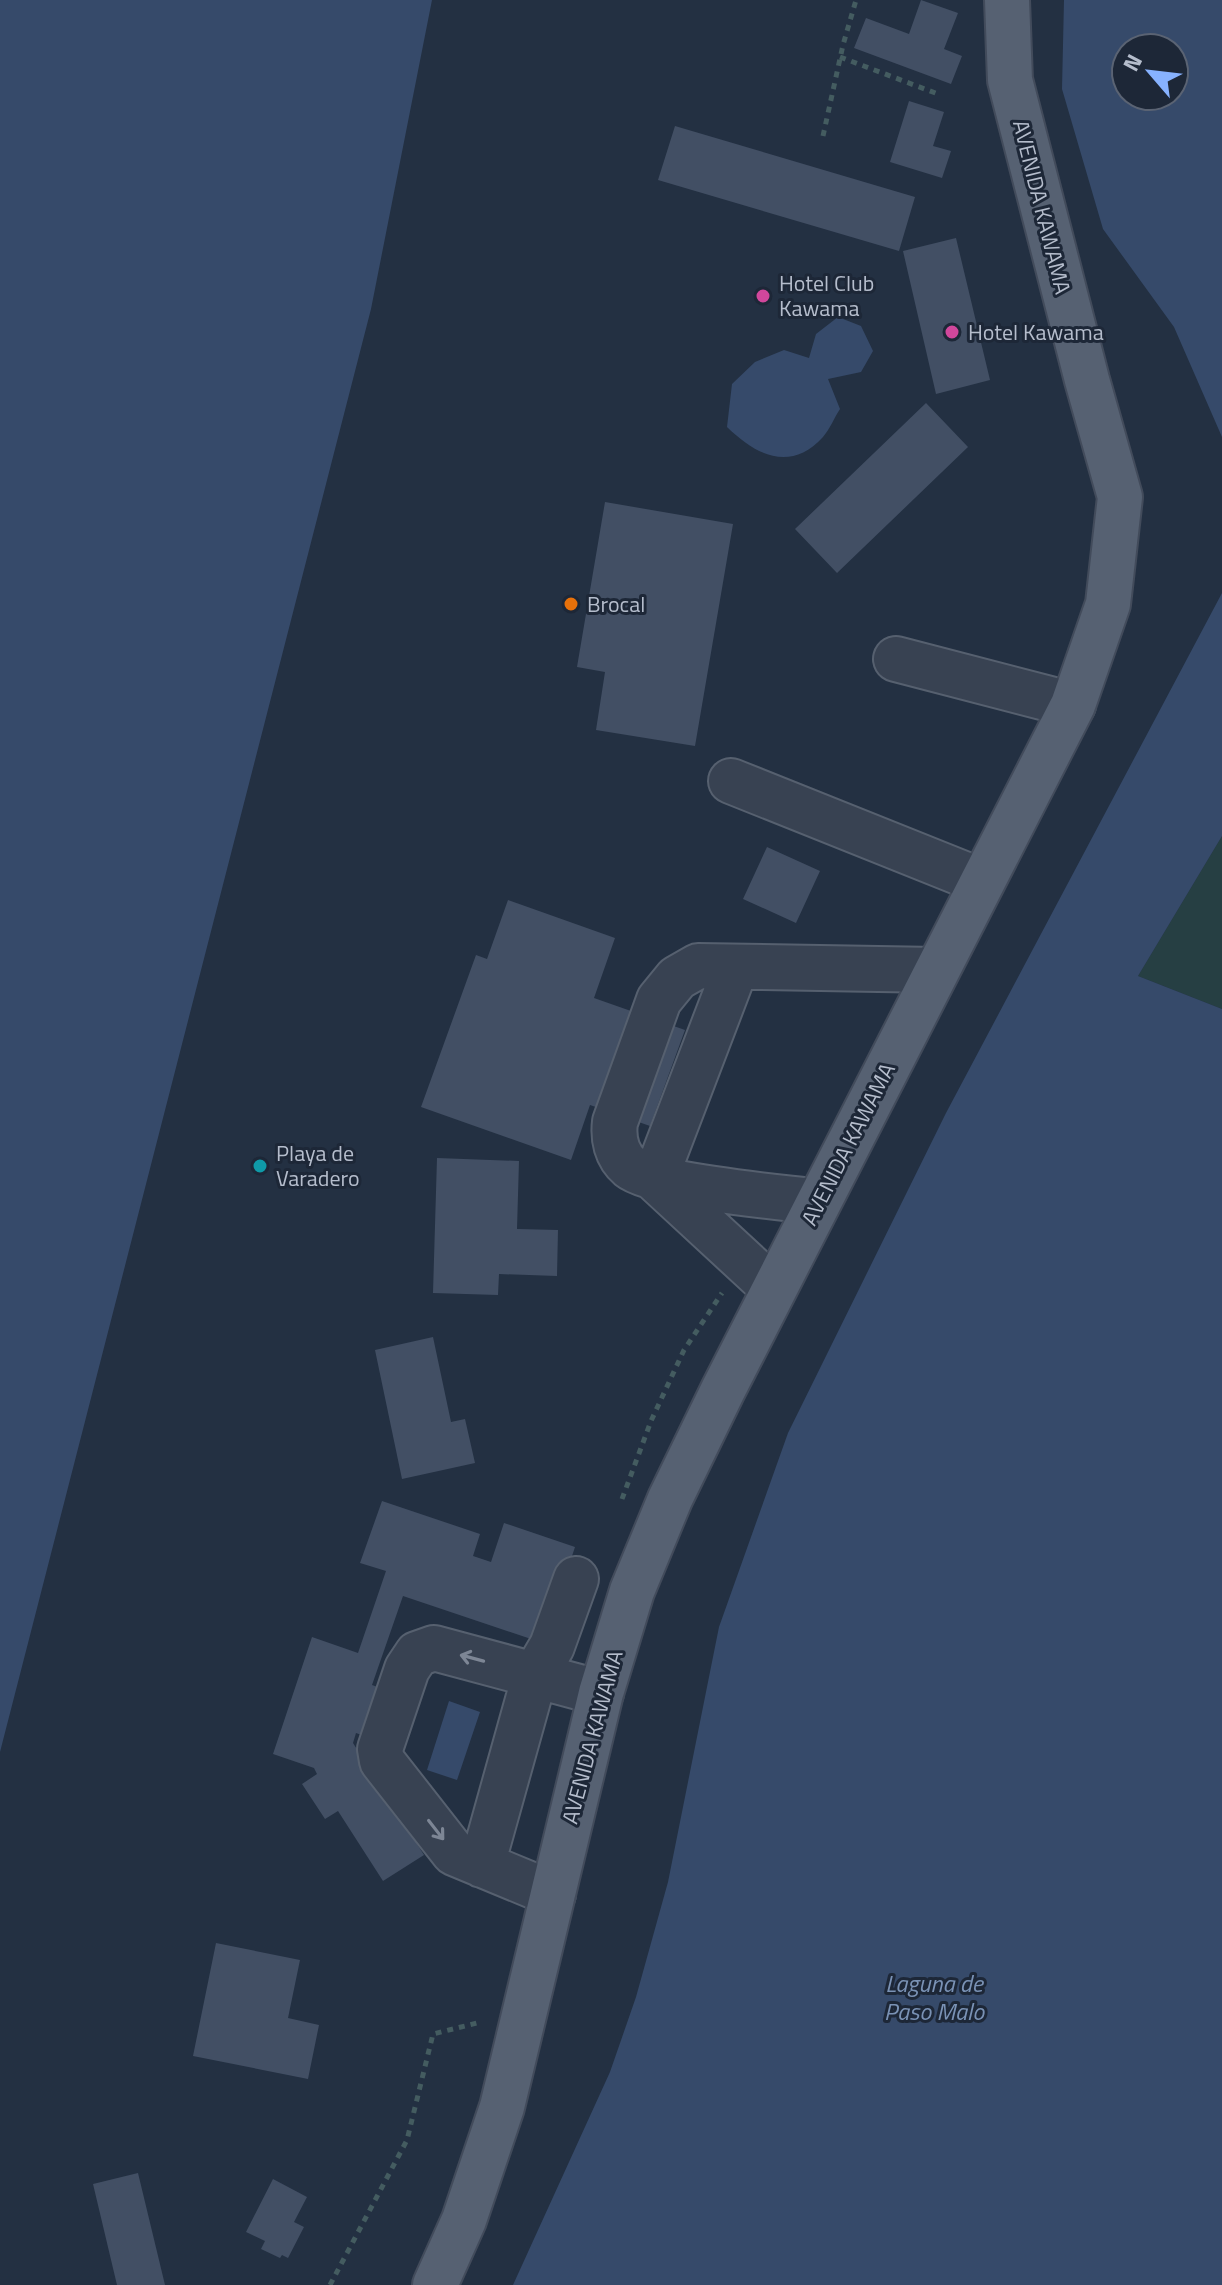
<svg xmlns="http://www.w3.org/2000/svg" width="1222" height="2285" font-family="'Titillium Web',sans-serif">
  <rect width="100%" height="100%" fill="#233042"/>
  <path fill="#263f43" d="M1222,836V1009L1138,976Z"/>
  <path fill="#364a6a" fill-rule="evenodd" d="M0,0H432L371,309L0,1752Z
    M1064,0H1222V437L1174,327L1103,229L1062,89ZM1126,48H1174V96H1126Z
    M838,317L861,326L873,351L861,372L828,379L840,409C834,418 830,429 823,437C790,473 756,455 727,427L732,384L755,362L784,350L809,358L816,334Z
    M1222,593V836L1138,976L1222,1009V2285H513L610,2072L636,1997L668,1882L719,1627L788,1433L946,1113Z
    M449,1701L480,1712L457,1780L427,1770Z"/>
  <path fill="#424f64" d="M921,0L958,13L944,49L962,56L951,84L854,48L866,18L909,34Z
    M909,101L944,112L933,146L951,151L942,178L890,162Z
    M675,126L915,197L899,251L658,180Z
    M956,238L990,380L936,394L903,251Z
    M926,403L968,447L837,573L795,529Z
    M605,502L733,524L695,746L596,730L605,672L577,667Z
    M767,847L820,871L796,923L743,899Z
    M508,900L615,938L594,998L685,1030L650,1126L590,1105L571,1160L421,1107L476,955L487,959Z
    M437,1158L519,1161L517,1229L558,1230L557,1276L499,1274L498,1295L433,1293Z
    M433,1337L451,1422L465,1419L475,1463L402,1479L375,1350Z
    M382,1501L480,1534L473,1556L491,1562L504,1523L575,1547L543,1643L403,1596L372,1685L406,1697L390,1745L356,1733L353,1743L424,1855L383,1881L338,1811L325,1819L302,1784L317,1774L314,1768L273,1754L312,1637L358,1653L386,1571L360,1563Z
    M216,1943L300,1960L288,2018L319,2025L308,2079L193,2056Z
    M138,2173L165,2285H117L93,2184Z
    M273,2179L307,2197L294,2222L304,2227L288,2258L282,2255L280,2258L261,2249L265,2241L246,2232Z"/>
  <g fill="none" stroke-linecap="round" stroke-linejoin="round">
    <defs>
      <path id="minor" d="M896,659L1073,705
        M731,781L981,881
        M736,967L655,1179L774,1289
        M818,1202C781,1197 653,1186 630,1167C616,1155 613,1138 615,1122L659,1000L677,978L698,966L937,970
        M482,1865L535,1675L552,1646L576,1579
        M553,1894L454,1853L382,1761L380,1749L407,1669L417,1654L434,1648L601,1693"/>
      <path id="major" d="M435,2285L464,2220L502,2107L601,1693L632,1591L670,1499L723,1390L1073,705L1108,604L1120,497L1087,380L1010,80L1007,0"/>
    </defs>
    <use href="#minor" stroke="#56606f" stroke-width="48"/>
    <use href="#major" stroke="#424b5b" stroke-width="48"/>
    <path stroke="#445c60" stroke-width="5" stroke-dasharray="6 6" stroke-linecap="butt" d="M840,57L938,94
      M823,136L843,45L856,0
      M622,1499L651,1421L684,1350L722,1293
      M330,2285L407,2140L433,2034L481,2022"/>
    <use href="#minor" stroke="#384252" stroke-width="44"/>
    <use href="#major" stroke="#566172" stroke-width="44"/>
  </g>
  <defs><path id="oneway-shaft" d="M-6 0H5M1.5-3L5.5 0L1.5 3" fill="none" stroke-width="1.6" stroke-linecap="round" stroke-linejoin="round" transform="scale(2)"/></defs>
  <g stroke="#7d8695">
    <use href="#oneway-shaft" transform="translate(472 1658) rotate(-165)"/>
    <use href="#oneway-shaft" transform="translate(436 1830) rotate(52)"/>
  </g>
  <g fill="#d1479c" stroke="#1d2737" stroke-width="3">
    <circle cx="763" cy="296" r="8"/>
    <circle cx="952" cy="332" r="8"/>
  </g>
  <circle fill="#e8710a" stroke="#1d2737" stroke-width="3" cx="571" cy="604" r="8"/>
  <circle fill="#0f9aa8" stroke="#1d2737" stroke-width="3" cx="260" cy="1166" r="8"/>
  <g text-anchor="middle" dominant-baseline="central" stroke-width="6" stroke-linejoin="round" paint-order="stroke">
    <g font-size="22" fill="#b5bdcc" stroke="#1d2737">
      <text transform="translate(1042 207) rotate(76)">AVENIDA KAWAMA</text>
      <text transform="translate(848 1144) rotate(-63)">AVENIDA KAWAMA</text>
      <text transform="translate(592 1737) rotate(-75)">AVENIDA KAWAMA</text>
    </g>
    <g font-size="22" fill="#b5bdcc" stroke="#1d2737" text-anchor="start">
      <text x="779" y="283">Hotel Club<tspan x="779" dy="25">Kawama</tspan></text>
      <text x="968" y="332">Hotel Kawama</text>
      <text x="587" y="604">Brocal</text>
      <text x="276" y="1153">Playa de<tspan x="276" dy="25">Varadero</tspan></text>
    </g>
    <g font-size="24" font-style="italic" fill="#7a92b5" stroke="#1d2737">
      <text x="934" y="1983">Laguna de<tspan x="934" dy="28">Paso Malo</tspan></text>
    </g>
  </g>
  <g transform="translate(1150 72) rotate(298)"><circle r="38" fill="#1d2737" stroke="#5a6373" stroke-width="2"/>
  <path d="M0-6L14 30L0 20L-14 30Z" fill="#87b2ff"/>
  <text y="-12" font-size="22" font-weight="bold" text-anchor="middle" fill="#b5bdcc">N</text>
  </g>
</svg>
